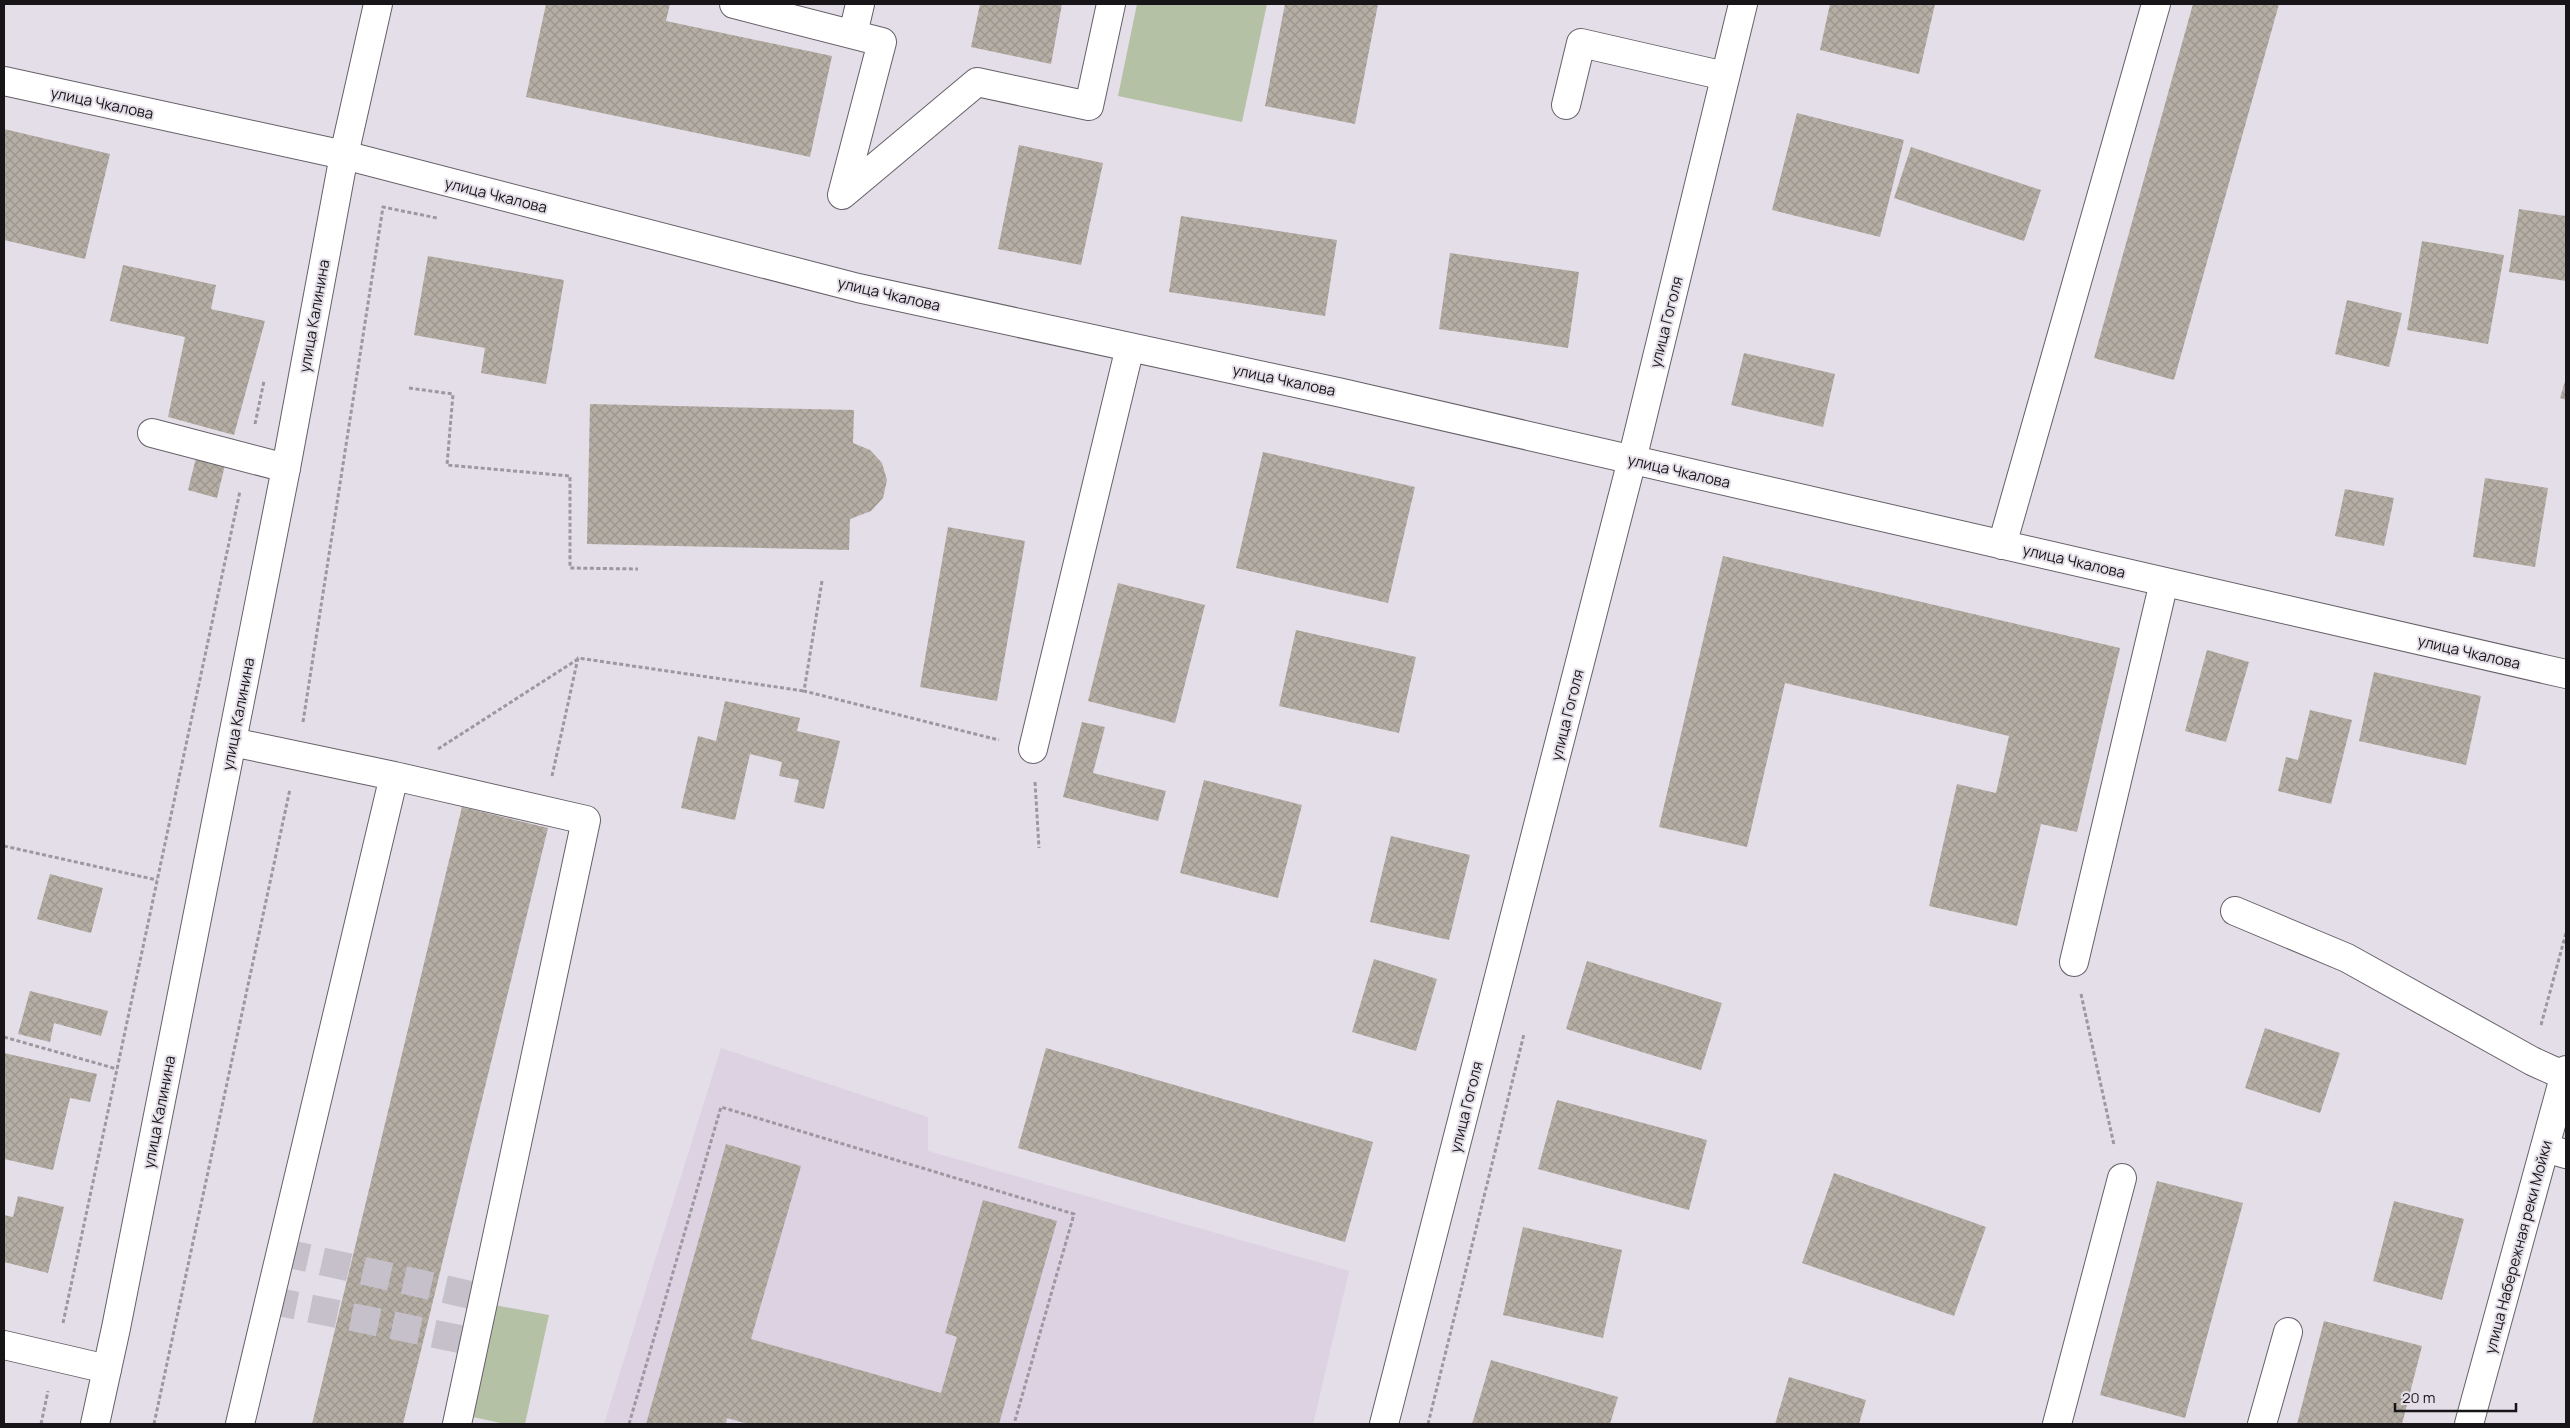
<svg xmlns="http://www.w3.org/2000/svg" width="2570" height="1428" font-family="Manrope,sans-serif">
  <defs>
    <pattern id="building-cross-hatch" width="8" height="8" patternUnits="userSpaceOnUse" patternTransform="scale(1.25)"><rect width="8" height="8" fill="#b5aea5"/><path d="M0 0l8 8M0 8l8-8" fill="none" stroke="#9b958d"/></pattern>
  </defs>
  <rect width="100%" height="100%" fill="#e4dee8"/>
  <path fill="#dcd2e2" d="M721,1048L928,1117V1151L1349,1271L1313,1424H604Z"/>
  <path fill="#b5c1a5" d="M1137,4H1267L1242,122L1118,96Z
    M483,1303L549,1315L525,1424H505L459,1414Z"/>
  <path fill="url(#building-cross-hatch)" d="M546,4H670L666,21L832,56L810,157L526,97Z
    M980,4H1062L1051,64L971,47Z
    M1285,4H1378L1355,124L1265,106Z
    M1830,4H1935L1919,74L1820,50Z
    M2193,4H2279L2174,380L2094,358Z
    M1797,113L1904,140L1880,237L1772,210Z
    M4,129L110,154L85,259L4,240Z
    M1019,145L1103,163L1081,265L998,249Z
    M1911,147L2041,190L2024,241L1894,198Z
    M2519,209L2566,216V281L2509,272Z
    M1181,216L1337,240L1325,316L1169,292Z
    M2422,241L2504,255L2488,344L2407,330Z
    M1450,253L1579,272L1568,348L1439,329Z
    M428,256L564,280L546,384L481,373L485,348L414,335Z
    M123,265L216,285L211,309L265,321L234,435L168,417L185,337L110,321Z
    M2347,300L2402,313L2389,367L2335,354Z
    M1744,353L1835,374L1823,427L1731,405Z
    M2566,378V400L2560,398Z
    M590,404L854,410L853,443L870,450L882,463L887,480L883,498L871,511L850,519L849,550L587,544Z
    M1263,452L1415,487L1388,603L1236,568Z
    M196,458L225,465L217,498L188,490Z
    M2485,478L2548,488L2535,567L2473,557Z
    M2345,489L2394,498L2384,546L2335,536Z
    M948,527L1025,541L997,701L920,687Z
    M1723,556L2120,648L2077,832L2041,824L2017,926L1929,906L1957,784L1996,793L2009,736L1785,683L1747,847L1659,827Z
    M1118,583L1205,605L1175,723L1088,701Z
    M1296,630L1416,657L1399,733L1279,706Z
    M2207,650L2249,662L2226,742L2185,731Z
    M2374,672L2481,696L2466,765L2359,741Z
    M725,701L800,718L797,731L840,741L824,809L794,802L799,780L779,776L782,762L750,754L735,820L681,808L698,736L716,741Z
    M2310,710L2352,720L2331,804L2278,791L2286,757L2298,760Z
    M1082,722L1105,727L1093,773L1166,791L1158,821L1063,797Z
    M1204,780L1302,805L1278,898L1180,873Z
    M462,807L548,828L415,1375L403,1424H312Z
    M1391,836L1470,855L1449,940L1370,922Z
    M50,874L103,888L91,933L37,919Z
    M1374,959L1437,979L1416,1051L1352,1032Z
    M1587,961L1722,1003L1701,1070L1566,1029Z
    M30,991L108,1011L101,1036L54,1023L50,1042L18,1034Z
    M2265,1028L2340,1053L2320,1113L2245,1088Z
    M1046,1048L1373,1142L1345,1242L1018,1148Z
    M4,1053L97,1074L90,1102L70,1098L53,1170L4,1159Z
    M1557,1100L1707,1140L1689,1210L1538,1169Z
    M726,1144L801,1166L751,1339L941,1393L957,1337L945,1333L983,1200L1057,1221L999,1424H748L727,1418L726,1424H646Z
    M1834,1173L1986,1227L1954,1316L1802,1263Z
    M2157,1181L2243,1203L2185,1418L2100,1395Z
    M18,1196L64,1207L48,1273L4,1262V1215L13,1217Z
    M2394,1201L2464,1219L2442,1300L2373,1281Z
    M1523,1227L1622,1250L1603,1338L1503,1315Z
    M2324,1321L2422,1346L2402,1424H2297Z
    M1491,1360L1618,1397L1610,1424H1472Z
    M1789,1377L1866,1400L1859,1424H1775Z"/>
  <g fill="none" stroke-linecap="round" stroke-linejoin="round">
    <path stroke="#c5c0c9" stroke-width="28" stroke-dasharray="28 14" stroke-linecap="butt" d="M281,1252L484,1298
      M269,1300L474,1342"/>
    <defs>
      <path id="minor" d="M734,4L882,42L842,195L977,82L1089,106L1111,4
        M853,34L860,4
        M4,81L344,155L858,288L1342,393L2566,674
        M1566,105L1581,43L1725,76
        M152,433L286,468
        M2002,545L2156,4
        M232,742L394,776L240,1424
        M1033,749L1130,347
        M394,776L586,820L457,1424
        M2235,911L2347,958L2532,1061L2565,1076
        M2074,962L2164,582
        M2545,1148L2566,1154
        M4,1345L107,1369
        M2057,1424L2122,1178
        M2262,1424L2288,1332"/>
      <path id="major" d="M95,1424L116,1328L286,468L344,155L378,4
        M1384,1424L1632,460L1743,4
        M2469,1424L2566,1070"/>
    </defs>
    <use href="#minor" stroke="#666069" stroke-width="30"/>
    <use href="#major" stroke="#666069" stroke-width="30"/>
    <path stroke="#9c989f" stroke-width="3" stroke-dasharray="4 2.5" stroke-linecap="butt" d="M409,388L453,394L447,465L570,476V568L638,569
      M255,424L264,381
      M822,581L804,691L999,740
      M303,722L383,207L437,218
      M438,749L578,659
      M552,776L578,658L804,691
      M1035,782L1039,848
      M4,846L157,880
      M2081,994L2114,1145
      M2541,1025L2566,933
      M4,1037L117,1069
      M63,1323L240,491
      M41,1424L48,1391
      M154,1424L290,789
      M629,1424L721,1107L1074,1214L1014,1424
      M1428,1424L1524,1034"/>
    <use href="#minor" stroke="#fff" stroke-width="28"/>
    <use href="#major" stroke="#fff" stroke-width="28"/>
  </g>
  <g text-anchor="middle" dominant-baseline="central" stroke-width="4" stroke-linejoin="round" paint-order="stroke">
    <g font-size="15" fill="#171518" stroke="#e4dee8">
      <text transform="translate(102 103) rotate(12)">улица Чкалова</text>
      <text transform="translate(496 195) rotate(14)">улица Чкалова</text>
      <text transform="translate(889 294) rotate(13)">улица Чкалова</text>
      <text transform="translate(314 316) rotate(-80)">улица Калинина</text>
      <text transform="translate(1666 322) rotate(-76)">улица Гоголя</text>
      <text transform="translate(1284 380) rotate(12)">улица Чкалова</text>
      <text transform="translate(1679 471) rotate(13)">улица Чкалова</text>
      <text transform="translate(2074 561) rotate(13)">улица Чкалова</text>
      <text transform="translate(2469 652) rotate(13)">улица Чкалова</text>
      <text transform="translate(238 714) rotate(-79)">улица Калинина</text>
      <text transform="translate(1567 715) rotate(-76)">улица Гоголя</text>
      <text transform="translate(1466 1107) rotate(-76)">улица Гоголя</text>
      <text transform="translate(159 1112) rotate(-79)">улица Калинина</text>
      <text transform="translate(2518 1247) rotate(-75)">улица Набережная реки Мойки</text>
    </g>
  </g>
  <rect width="2570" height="1428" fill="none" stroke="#171518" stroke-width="10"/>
  <path d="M2395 1403v8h121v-8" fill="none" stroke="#171518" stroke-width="2.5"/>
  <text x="2402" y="1403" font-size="15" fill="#171518" stroke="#e4dee8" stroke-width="4" paint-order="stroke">20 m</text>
</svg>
